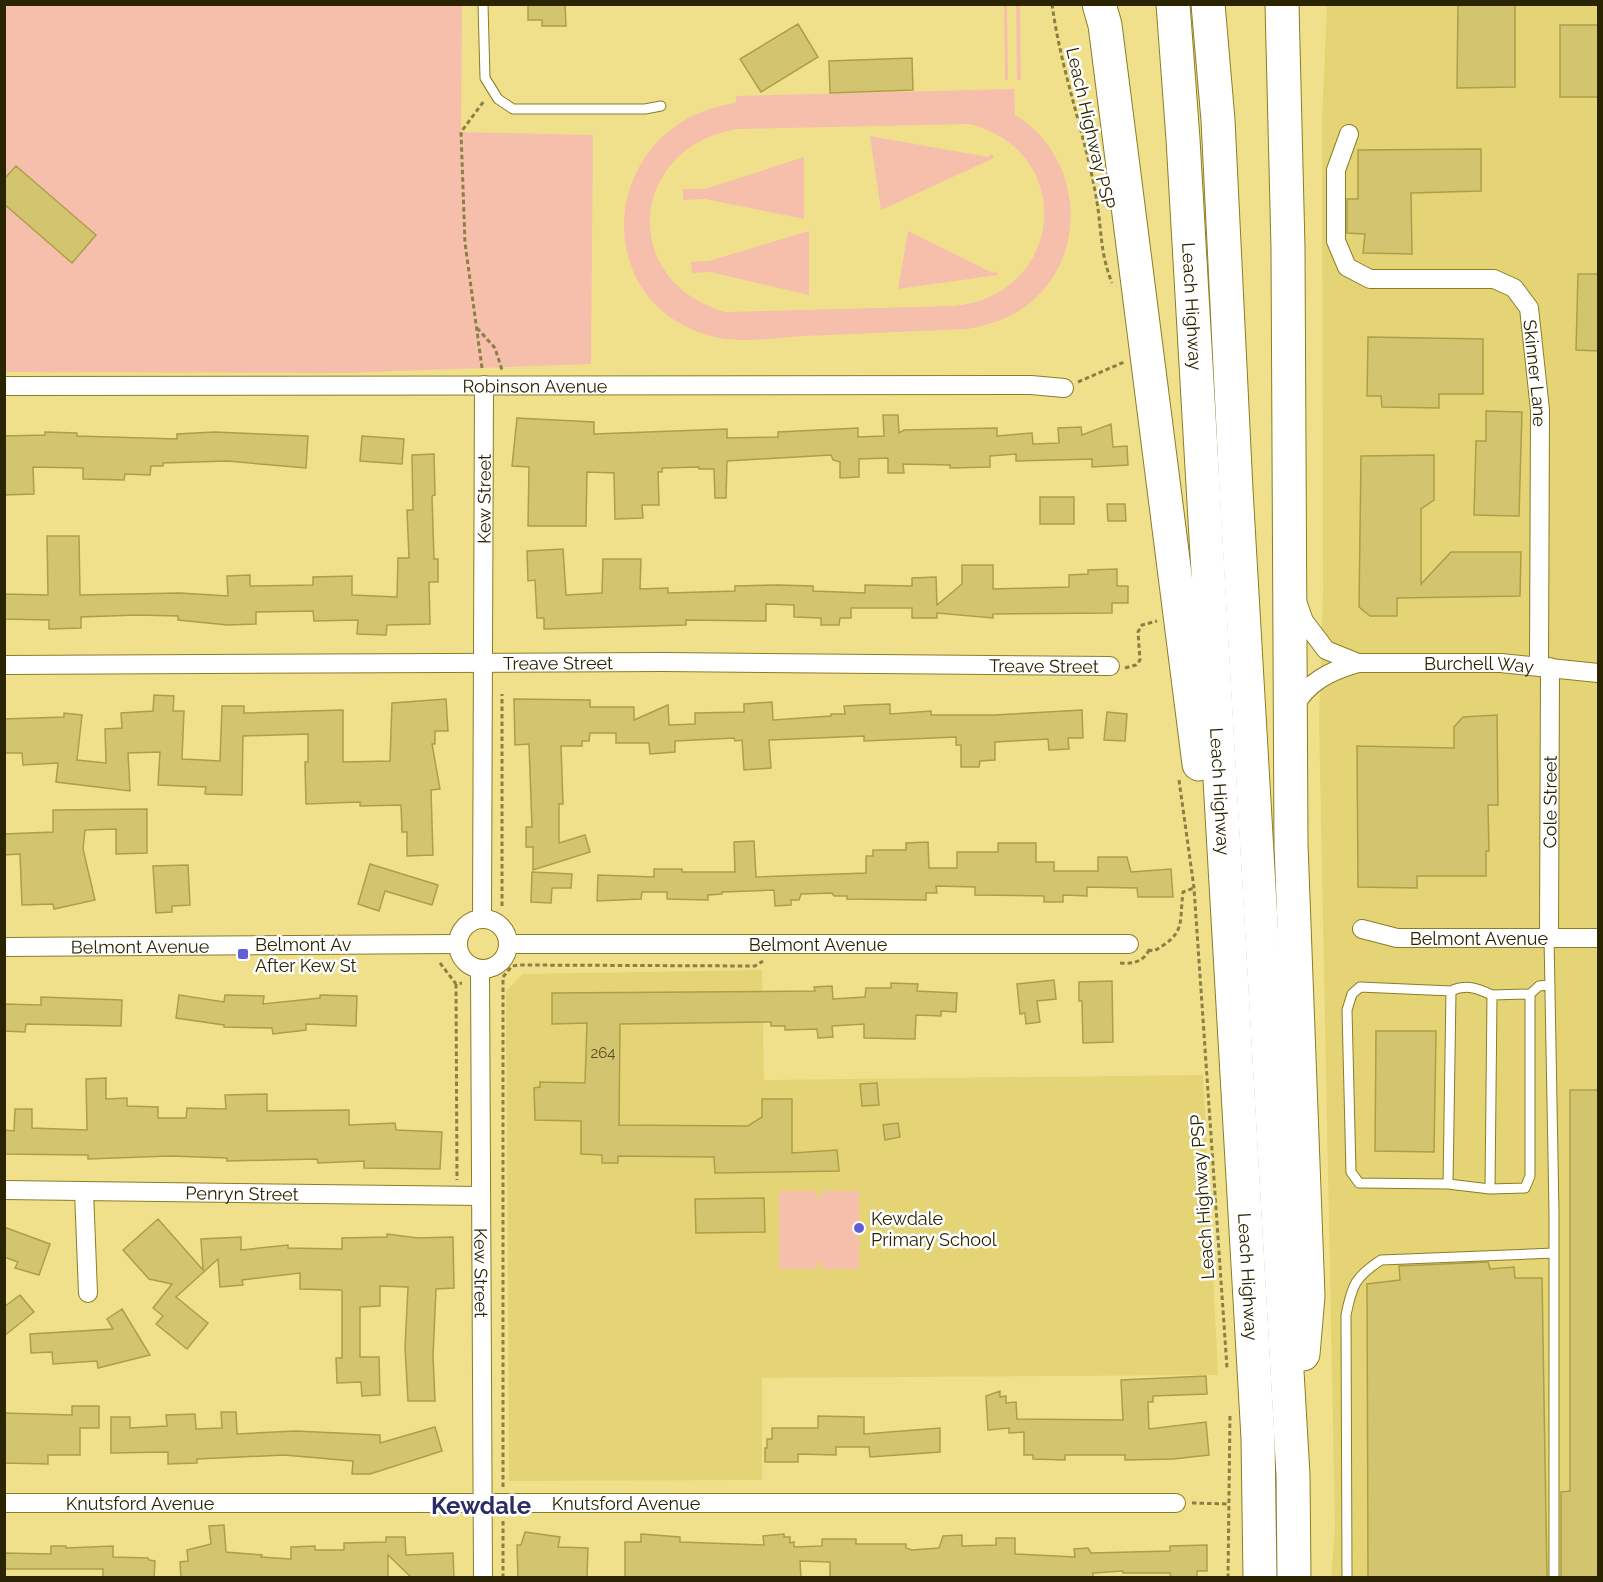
<svg xmlns="http://www.w3.org/2000/svg" width="1603" height="1582" font-family="Raleway,sans-serif">
  <rect width="100%" height="100%" fill="#f0e08b"/>
  <path fill="#e5d475" d="M1327,5H1598V1577H1331L1335,1528L1319,720L1323,590L1322,122Z
    M762,970L764,1080L1203,1075L1218,1375L762,1378V1480L509,1481L506,991L522,974Z"/>
  <path fill="#f6bfac" fill-rule="evenodd" d="M4,5H462L461,132L593,135L591,364L346,373L5,372Z
    M1004,5H1007L1008,80H1005Z
    M1016,5H1020L1021,80H1017Z
    M1014,89L1015,115C1086,158 1091,265 1019,311C1003,321 985,326 967,329C913,331 858,334 804,336C772,338 735,345 704,334C583,294 604,121 736,103V96ZM969,124C1078,151 1065,296 953,306L726,312C618,283 628,147 737,129Z
    M870,136L988,157L992,154L994,158L881,210Z
    M804,157V219L705,199L683,200V189H705Z
    M809,231V295L710,272L692,273L691,262L709,261Z
    M908,231L993,273L996,271L998,275L898,289Z
    M779,1191H817V1198L821,1199V1191H859V1269H821V1261H818L817,1269H779Z"/>
  <path fill="#d3c46f" stroke="#ad9e48" stroke-width="1.5" d="M528,4H565L566,26H542V20H528Z
    M1458,4H1515V87L1457,88Z
    M798,24L818,57L761,92L740,59Z
    M1560,25H1599V97H1560Z
    M912,58L913,90L830,93L829,61Z
    M1481,149V191L1411,193L1412,254L1363,253L1365,234L1347,233V199H1358V150Z
    M16,166L96,235L72,263L4,204V179Z
    M1578,274H1599V351L1576,350Z
    M1368,337L1483,339V394H1439V408L1382,407L1381,396H1367Z
    M1486,411L1522,412L1519,516L1474,515L1476,441H1486Z
    M883,415H898L899,433L904,430L997,428V436L1032,433L1033,444L1059,443L1058,428L1081,427L1082,435L1111,424L1113,447L1127,446L1128,465L1092,467V459L1016,461V454L990,456V467L950,468V465L903,464L904,473H888V458L859,459V477L840,478V462L833,460L831,455L727,461L726,498H715L714,469H699V467L662,468V472H658L659,505H642L643,518L615,519L614,473L587,472L586,526H528L529,467L512,466L517,418L594,422V434L727,429V438L778,437V432L858,428V437L884,436Z
    M45,432L77,433V436L177,439V434L214,432L308,436L306,468L227,461L163,463V466H151L150,475L125,474L124,480L83,479V468L33,467L34,494L4,495V436L45,435Z
    M362,436L404,439L402,464L360,461Z
    M434,454L435,495L432,496L434,559H438V582H429L430,624L387,625L386,635L357,634L358,620L314,621L313,611L256,612V624L228,625L178,620V616L137,615L81,617V628L49,629V620L4,619V594L48,595L47,536H79L80,595L180,593L228,596L227,576L250,575V586L313,585V577L352,576V595L397,597L398,558H409L407,510H413L412,455Z
    M1434,455V500L1421,509V584L1451,552H1521L1520,596L1397,598V616H1370L1359,607L1361,456Z
    M1040,497H1074V524H1040Z
    M1107,504H1125L1126,521H1108Z
    M563,549L566,595L602,593L603,559H641L640,589L668,588V593L735,591V586L778,585L813,586V591L865,593V585L912,586V578L936,577L937,605L962,584V565H993V589L1069,587V575L1088,574V570L1117,569V586H1128V603H1112V613L993,614V618L937,613V618H912V608H851V618H840L839,625H821V618L794,617V605L766,604V621L686,620V625L544,629V618H537L535,580L528,581L527,551Z
    M154,695L174,696L173,711H184L182,759L203,760L220,761L222,706H244V713L343,710V762L390,761L392,703L446,699L448,731H435V744H432L440,789L431,790L433,855L407,856V832H402L401,805L360,806V802L306,804L305,762H308V734L243,736L242,795L205,794L206,787L158,785L160,752L128,753L130,791L56,782L58,763L23,765L22,753H5L4,719L64,717V713L82,715L77,760L106,763L105,729L122,728L121,713L153,711Z
    M514,699L590,700V707H634V720L668,705L669,725L695,724V713L744,712V704L772,702L773,720L831,716V714H845L844,706L863,705L890,704V714L931,711V715H994L1082,710L1083,738H1068L1069,749L1049,750L1048,739L995,742V760L980,761L979,767H961V745H956V737L864,741V736L769,740L771,768L744,770L742,740L735,741L734,738L675,741V752L650,754L649,743H616V733H590L589,741H582V746H561L563,804H559V843L585,835L590,852L533,870V847H526V827H532L529,744L515,745Z
    M1107,712L1127,714L1125,741L1104,740Z
    M1497,715L1498,805H1488L1489,851H1486V876H1417V888L1358,887L1357,746L1454,748V727L1463,717Z
    M147,809V853L116,854V829L85,830L83,849L95,900L54,909L53,904L22,905L20,854L4,855V834L53,832V810Z
    M754,841L756,877L866,873V856H873V850H906V843L928,842L929,868H957V852H998V843H1036V862H1054V871H1098V857H1127L1131,872L1171,869L1173,897H1138L1137,888L1087,887V896L1063,895V902H1044V896L975,895V887L936,886L937,893H926V900L847,899V896H834L832,893L801,894L799,900H791V905L775,906L774,890L722,892V894L708,895V900L667,899V892H642L641,899L597,901L598,875L654,877V869H682V872H735L734,842Z
    M370,864L438,885L432,905L385,891L379,911L358,904Z
    M188,865L190,905L172,906V912L156,913L153,866Z
    M532,872L572,874L571,888H552L551,903L531,902Z
    M1054,980L1056,999L1037,1001L1040,1022L1026,1024L1025,1013L1020,1014L1017,984Z
    M1112,981L1113,1042L1083,1043L1082,1001H1079V982Z
    M891,983L918,984L917,991L957,993L956,1012L941,1011V1016L916,1015L915,1039L864,1038V1024L832,1026L833,1037L818,1038L817,1029L785,1030V1026H771V1022L620,1024L619,1125L748,1126L762,1117V1099H792V1153L837,1150L839,1171L715,1173L714,1157L618,1156V1163H602V1155L581,1154V1121L535,1120L534,1088L540,1087V1082L585,1083L587,1023L552,1024V993L815,991L814,987L832,986L833,999L865,997L866,988H891Z
    M179,995L224,1002L225,995L264,996L263,1004L320,998V995L357,996L356,1026L306,1024V1030L273,1034L272,1028L224,1027V1025L176,1018Z
    M41,997L122,1000L121,1026L26,1024L25,1032L4,1031V1004L41,1005Z
    M1376,1031H1436L1434,1152L1375,1151Z
    M106,1078V1099L127,1098V1106L158,1107V1118H186L187,1108L226,1109L225,1095L267,1094V1111L349,1110V1125L395,1123L396,1130L442,1132L440,1169L364,1168V1161L318,1163L317,1159L227,1161V1158L170,1156L88,1159V1155L4,1154V1130L14,1131L15,1109H32V1128L87,1130L86,1079Z
    M877,1083L879,1105L862,1106L860,1084Z
    M1570,1090H1599V1578H1561V1492L1570,1491Z
    M898,1123L900,1137L885,1140L883,1125Z
    M764,1198L765,1232L696,1233L695,1199Z
    M158,1219L203,1270L201,1239L241,1237V1250L288,1245V1248L342,1249V1238L387,1237V1234L418,1238L453,1237L454,1288L436,1289L433,1356L435,1401H408L405,1347L408,1287L380,1286V1306L360,1307V1357H379L380,1395L362,1396L361,1382L337,1383L336,1358H342V1290L300,1289V1273L242,1280L243,1285L220,1287L218,1259L176,1297L208,1323L187,1349L156,1324L163,1316L153,1308L172,1284L149,1279L123,1250Z
    M4,1227L50,1244L39,1275L15,1268L18,1262L4,1257Z
    M1488,1262L1490,1269L1514,1267L1515,1278H1542L1547,1578H1368L1367,1284L1400,1280L1399,1266Z
    M20,1295L34,1312L4,1336V1307Z
    M122,1309L150,1355L98,1368L97,1361L53,1364L52,1352L31,1353L30,1334L113,1329L107,1319Z
    M1206,1376L1207,1394L1153,1396V1402H1148L1149,1429L1206,1422L1209,1455L1173,1459L1125,1460V1455H1065V1460L1033,1459V1455H1024V1432L1009,1433V1428L988,1430L986,1396L1000,1391V1397L1006,1396V1403L1016,1402L1017,1419L1123,1420L1121,1380Z
    M72,1406H99V1428H80V1455H48V1464L4,1463V1413L72,1415Z
    M221,1412H236L237,1434L295,1431L380,1435V1443L435,1427L442,1451L370,1474H352L353,1461L284,1455L197,1459V1463L168,1464V1452L111,1453V1417H130V1428L167,1426L166,1415L195,1414L196,1429L222,1428Z
    M818,1416L864,1417V1434L940,1428V1452L870,1457L869,1447H836V1455L798,1454V1462H765V1448H767V1439H772V1428H818Z
    M224,1525L226,1552L262,1555L261,1557L291,1559V1547L315,1546V1550H344V1543L386,1542V1537H405L406,1555L453,1553L454,1578H412L388,1555V1578H181L180,1562L188,1561L187,1550L211,1544L209,1526Z
    M525,1532L560,1537L558,1547L588,1548L587,1578H518L517,1545H521Z
    M641,1534L680,1537V1542L764,1545L763,1536L784,1534V1537H790V1543L794,1542V1547L822,1546V1539H856V1544H906V1548L912,1550L939,1548L943,1536L962,1535V1546L996,1545V1538H1015V1554L1075,1557L1074,1549L1088,1548L1091,1553L1170,1551V1546L1207,1545V1571H1197V1578H1171L1170,1573H1123V1571L1093,1573V1578H830V1562L800,1561L801,1578H625V1542H641Z
    M51,1546H66V1548L113,1546V1557L148,1558L149,1560L155,1561L154,1578H103V1569H4V1553L51,1554Z"/>
  <g fill="none" stroke-linecap="round" stroke-linejoin="round">
    <defs>
      <path id="service" d="M483,4L485,78L498,99L513,109H645L661,106
        M1549,937L1554,1213V1578
        M1492,995L1530,994
        M1448,1184L1359,1183L1351,1172L1347,1010L1352,994L1360,987L1451,991
        M1490,1189L1448,1184L1451,991C1466,984 1477,988 1492,995L1490,1189L1525,1188L1530,1176V994L1539,986L1550,985
        M1347,1578L1346,1315C1352,1285 1355,1277 1381,1260L1554,1253"/>
      <g id="minor">
        <path id="s1" d="M1349,134L1336,170V241L1347,267L1370,279H1494L1514,288L1529,308L1540,410L1539,666"/>
        <path id="s2" d="M4,386L1031,385L1064,388"/>
        <path id="s3" d="M1298,604L1304,621L1326,650L1358,663H1501L1598,673"/>
        <path id="s4" d="M4,665L663,662L1110,666"/>
        <path d="M1293,708C1308,682 1329,671 1358,663"/>
        <path id="s5" d="M482,919L484,385"/>
        <circle cx="483" cy="944" r="25"/>
        <path id="s6" d="M1362,929L1397,938H1598"/>
        <path id="s7" d="M1549,937L1550,667"/>
        <path id="s8" d="M508,944H1129"/>
        <path id="s9" d="M4,947L458,944"/>
        <path id="s10" d="M480,969L483,1578"/>
        <path id="s11" d="M4,1190L481,1196"/>
        <path d="M84,1191L88,1293"/>
        <path id="s12" d="M4,1503H1176"/>
      </g>
      <g id="motorway">
        <path d="M1099,4L1105,25L1199,764"/>
        <path id="s13" d="M1173,4L1183,139L1258,1438L1260,1578"/>
        <path d="M1208,4L1218,120L1236,490L1293,1475L1294,1578"/>
        <path d="M1282,4L1288,248L1291,845L1308,1296L1303,1354"/>
      </g>
    </defs>
    <use href="#service" stroke="#8c7d24" stroke-width="11"/>
    <use href="#minor" stroke="#8c7d24" stroke-width="20"/>
    <use href="#motorway" stroke="#8c7d24" stroke-width="35"/>
    <path stroke="#8b8044" stroke-width="3" stroke-dasharray="4.5 3" stroke-linecap="butt" d="M1052,4C1061,72 1086,136 1097,202C1102,234 1100,252 1112,283
      M477,328L495,348L502,370
      M482,368L465,243L461,132L484,101
      M1078,382L1124,362
      M1125,668L1136,665L1140,660L1138,632L1142,625L1157,621
      M1179,780L1194,888L1227,1368
      M502,906V694
      M1148,950L1154,951C1186,933 1179,925 1183,892L1194,888
      M440,963L456,984L462,983
      M1120,963C1133,964 1143,962 1149,950
      M456,984L457,1180
      M503,1487V977L512,966L519,965L755,966L763,961
      M1192,1503L1229,1504
      M503,1521V1578
      M1228,1578L1230,1413"/>
    <use href="#service" stroke="#fff" stroke-width="9"/>
    <use href="#minor" stroke="#fff" stroke-width="18"/>
    <use href="#motorway" stroke="#fff" stroke-width="33"/>
  </g>
  <g fill="#615fd7" stroke="#fff" stroke-width="2">
    <rect x="237" y="948" width="12" height="12" rx="3"/>
    <circle cx="859" cy="1228" r="6"/>
  </g>
  <g text-anchor="middle" dominant-baseline="central" stroke-width="5" stroke-linejoin="round" paint-order="stroke">
    <g font-size="15" fill="#554c1c">
      <text x="603" y="1053">264</text>
    </g>
    <g font-size="18" fill="#2b2400" stroke="#fff">
      <text transform="translate(1091 128) rotate(77)">Leach Highway PSP</text>
      <text stroke="none"><textPath href="#s13" startOffset="303">Leach Highway</textPath></text>
      <text stroke="none"><textPath href="#s1" startOffset="400">Skinner Lane</textPath></text>
      <text stroke="none"><textPath href="#s2" startOffset="531">Robinson Avenue</textPath></text>
      <text stroke="none"><textPath href="#s5" startOffset="420">Kew Street</textPath></text>
      <text stroke="none"><textPath href="#s4" startOffset="554">Treave Street</textPath></text>
      <text stroke="none"><textPath href="#s4" startOffset="1040">Treave Street</textPath></text>
      <text stroke="none"><textPath href="#s3" startOffset="210">Burchell Way</textPath></text>
      <text stroke="none"><textPath href="#s13" startOffset="789">Leach Highway</textPath></text>
      <text stroke="none"><textPath href="#s7" startOffset="135">Cole Street</textPath></text>
      <text stroke="none"><textPath href="#s6" startOffset="118">Belmont Avenue</textPath></text>
      <text stroke="none"><textPath href="#s8" startOffset="310">Belmont Avenue</textPath></text>
      <text stroke="none"><textPath href="#s9" startOffset="136">Belmont Avenue</textPath></text>
      <text stroke="none"><textPath href="#s11" startOffset="238">Penryn Street</textPath></text>
      <text transform="translate(1202 1197) rotate(-94)">Leach Highway PSP</text>
      <text stroke="none"><textPath href="#s10" startOffset="304">Kew Street</textPath></text>
      <text stroke="none"><textPath href="#s13" startOffset="1275">Leach Highway</textPath></text>
      <text stroke="none"><textPath href="#s12" startOffset="136">Knutsford Avenue</textPath></text>
      <text stroke="none"><textPath href="#s12" startOffset="622">Knutsford Avenue</textPath></text>
    </g>
    <g font-size="18" fill="#2b2400" stroke="#fff" text-anchor="start">
      <text x="255" y="944">Belmont Av<tspan x="255" dy="21">After Kew St</tspan></text>
      <text x="871" y="1218">Kewdale<tspan x="871" dy="21">Primary School</tspan></text>
    </g>
    <g font-size="24" font-weight="bold" fill="#2c2c66" stroke="#fff">
      <text x="481" y="1505">Kewdale</text>
    </g>
  </g>
  <rect width="1603" height="1582" fill="none" stroke="#2b2400" stroke-width="12"/>
</svg>
